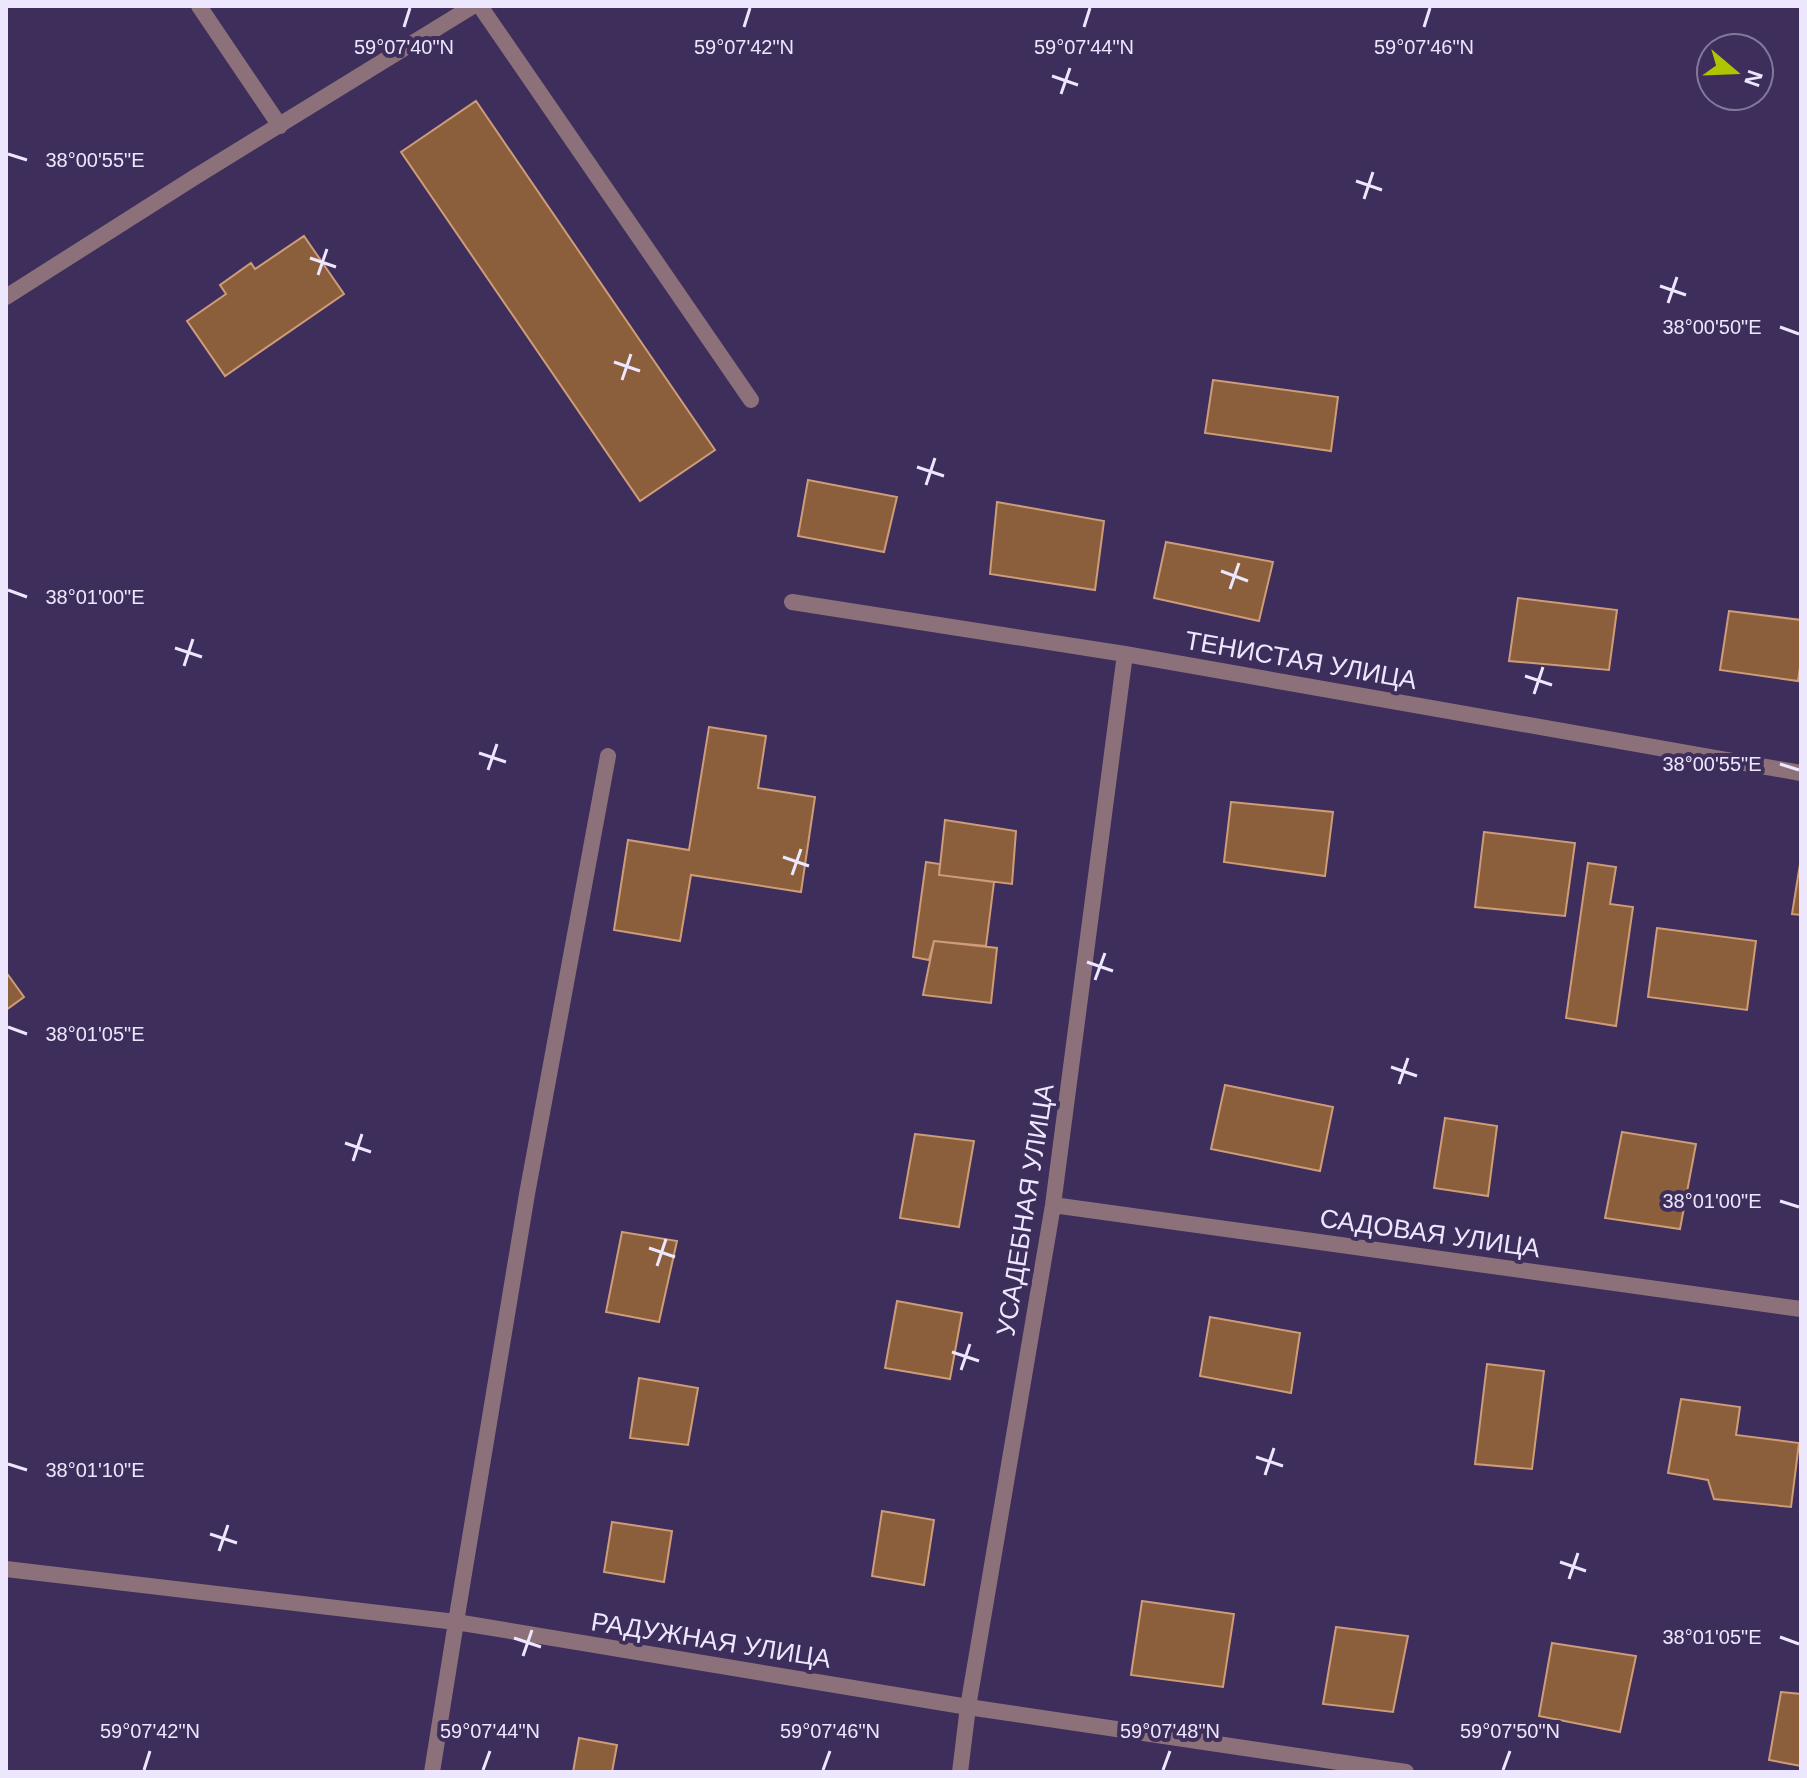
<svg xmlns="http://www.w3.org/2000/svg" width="1807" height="1778" font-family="Helvetica,sans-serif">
  <rect width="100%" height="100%" fill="#3d2e5b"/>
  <path fill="#8c5f3c" stroke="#ce9c78" stroke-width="2" d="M476,101L715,450L640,501L401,152Z
    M304,236L344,294L225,376L187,321L226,294L220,285L251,263L255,269Z
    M1213,380L1338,397L1331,451L1205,433Z
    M808,480L897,497L884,552L798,536Z
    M997,502L1104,521L1095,590L990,574Z
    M1166,542L1273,562L1259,621L1154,598Z
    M1518,598L1617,610L1609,670L1509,661Z
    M1729,611L1801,620V661L1798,681L1720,670Z
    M709,727L766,736L758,788L815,797L801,892L691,875L680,941L614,930L628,840L689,850Z
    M1231,802L1333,812L1325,876L1224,862Z
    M945,820L1016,831L1012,884L939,875Z
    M1484,832L1575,843L1565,916L1475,907Z
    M1801,858V915L1792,914Z
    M926,862L940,864L939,875L994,882L986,946L934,941L929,960L913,957Z
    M1588,863L1616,867L1610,904L1633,907L1616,1026L1566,1018Z
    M1657,928L1756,941L1747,1010L1648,997Z
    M934,941L997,948L991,1003L923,995Z
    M6,972L24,997L6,1010Z
    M1225,1085L1333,1107L1320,1171L1211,1149Z
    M1445,1118L1497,1126L1488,1196L1434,1188Z
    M1622,1132L1696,1144L1680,1229L1605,1218Z
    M915,1134L974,1141L959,1227L900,1218Z
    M622,1232L677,1241L659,1322L606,1312Z
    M897,1301L962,1313L950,1379L885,1368Z
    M1210,1317L1300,1333L1291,1393L1200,1376Z
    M1487,1364L1544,1371L1532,1469L1475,1464Z
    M639,1378L698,1388L688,1445L630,1438Z
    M1681,1399L1740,1407L1736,1435L1799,1443L1791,1507L1714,1499L1708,1480L1668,1473Z
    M882,1511L934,1520L924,1585L872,1576Z
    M612,1522L672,1531L664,1582L604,1572Z
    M1142,1601L1234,1614L1223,1687L1131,1675Z
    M1336,1627L1408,1636L1393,1712L1323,1704Z
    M1552,1643L1636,1656L1620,1732L1539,1716Z
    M1781,1692L1801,1694V1766L1769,1760Z
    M579,1738L617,1745L612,1772H573Z"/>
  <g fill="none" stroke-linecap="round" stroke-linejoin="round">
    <path stroke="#8d717a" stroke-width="16" d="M456,1622L527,1194L608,756"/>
    <path stroke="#8d717a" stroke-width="16" d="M199,6L280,126
      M480,6L751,400
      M6,297L195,177L473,6
      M792,602L1125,654L1801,773
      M1053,1205L1801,1309
      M6,1569L456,1622L968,1707L1406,1772
      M432,1772L456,1622
      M960,1772L968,1707L1053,1205L1125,654"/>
  </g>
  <path fill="none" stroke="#ede7fe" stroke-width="3" d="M404,27L410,8M744,27L750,8M1084,27L1090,8M1424,27L1430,8M1052,76L1078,85M1061,94L1070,68M8,154L27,160M1356,181L1382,190M1364,199L1373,172M310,258L336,267M318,275L327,249M1660,286L1686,295M1668,303L1677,277M1780,327L1799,334M614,362L640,371M622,380L631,354M917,467L944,476M926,485L935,458M1221,571L1248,581M1230,589L1239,563M8,590L27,597M175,648L202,657M184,666L193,639M1525,676L1552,685M1534,694L1543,667M479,753L506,762M1780,764L1799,770M488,770L497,744M783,857L809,866M792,875L801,849M1087,962L1113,971M1095,980L1105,953M8,1027L27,1034M1391,1067L1417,1076M1399,1084L1408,1058M345,1143L371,1152M353,1161L362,1134M1780,1201L1799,1207M649,1248L675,1257M657,1266L666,1239M952,1352L979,1361M961,1370L970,1344M1256,1457L1283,1466M8,1464L27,1470M1265,1475L1274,1448M210,1534L237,1543M219,1551L228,1525M1560,1562L1586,1571M1569,1579L1578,1553M1780,1637L1799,1644M514,1638L541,1647M523,1656L532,1630M144,1770L150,1751M483,1770L490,1751M823,1770L830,1751M1163,1770L1170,1751M1503,1770L1510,1751"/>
  <g text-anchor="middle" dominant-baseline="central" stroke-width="8" stroke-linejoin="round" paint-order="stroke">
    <g font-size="26" fill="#ede7fe" stroke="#3d2e5b">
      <text transform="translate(1301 660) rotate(10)">ТЕНИСТАЯ УЛИЦА</text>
      <text transform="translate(1025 1210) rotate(-81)">УСАДЕБНАЯ УЛИЦА</text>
      <text transform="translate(1430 1233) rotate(8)">САДОВАЯ УЛИЦА</text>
      <text transform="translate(711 1640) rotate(9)">РАДУЖНАЯ УЛИЦА</text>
    </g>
  </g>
  <g font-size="20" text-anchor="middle" fill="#ede7fe" stroke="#3d2e5b" stroke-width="8" stroke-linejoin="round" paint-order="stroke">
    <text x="404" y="54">59°07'40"N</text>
    <text x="744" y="54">59°07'42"N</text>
    <text x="1084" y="54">59°07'44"N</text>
    <text x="1424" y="54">59°07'46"N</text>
    <text x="95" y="167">38°00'55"E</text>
    <text x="1712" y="334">38°00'50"E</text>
    <text x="95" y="604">38°01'00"E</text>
    <text x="1712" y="771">38°00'55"E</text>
    <text x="95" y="1041">38°01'05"E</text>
    <text x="1712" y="1208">38°01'00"E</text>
    <text x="95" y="1477">38°01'10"E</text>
    <text x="1712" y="1644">38°01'05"E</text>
    <text x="150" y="1738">59°07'42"N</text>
    <text x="490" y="1738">59°07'44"N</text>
    <text x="830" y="1738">59°07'46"N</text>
    <text x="1170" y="1738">59°07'48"N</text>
    <text x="1510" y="1738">59°07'50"N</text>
  </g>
  <rect width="1807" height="1778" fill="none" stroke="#ede7fe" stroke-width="16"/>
  <g transform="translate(1735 72) rotate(109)"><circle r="38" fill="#3d2e5b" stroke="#83789c" stroke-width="2"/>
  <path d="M0-6L14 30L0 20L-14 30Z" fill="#b0c501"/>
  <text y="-12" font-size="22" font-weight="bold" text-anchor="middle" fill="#ede7fe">N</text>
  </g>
</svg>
